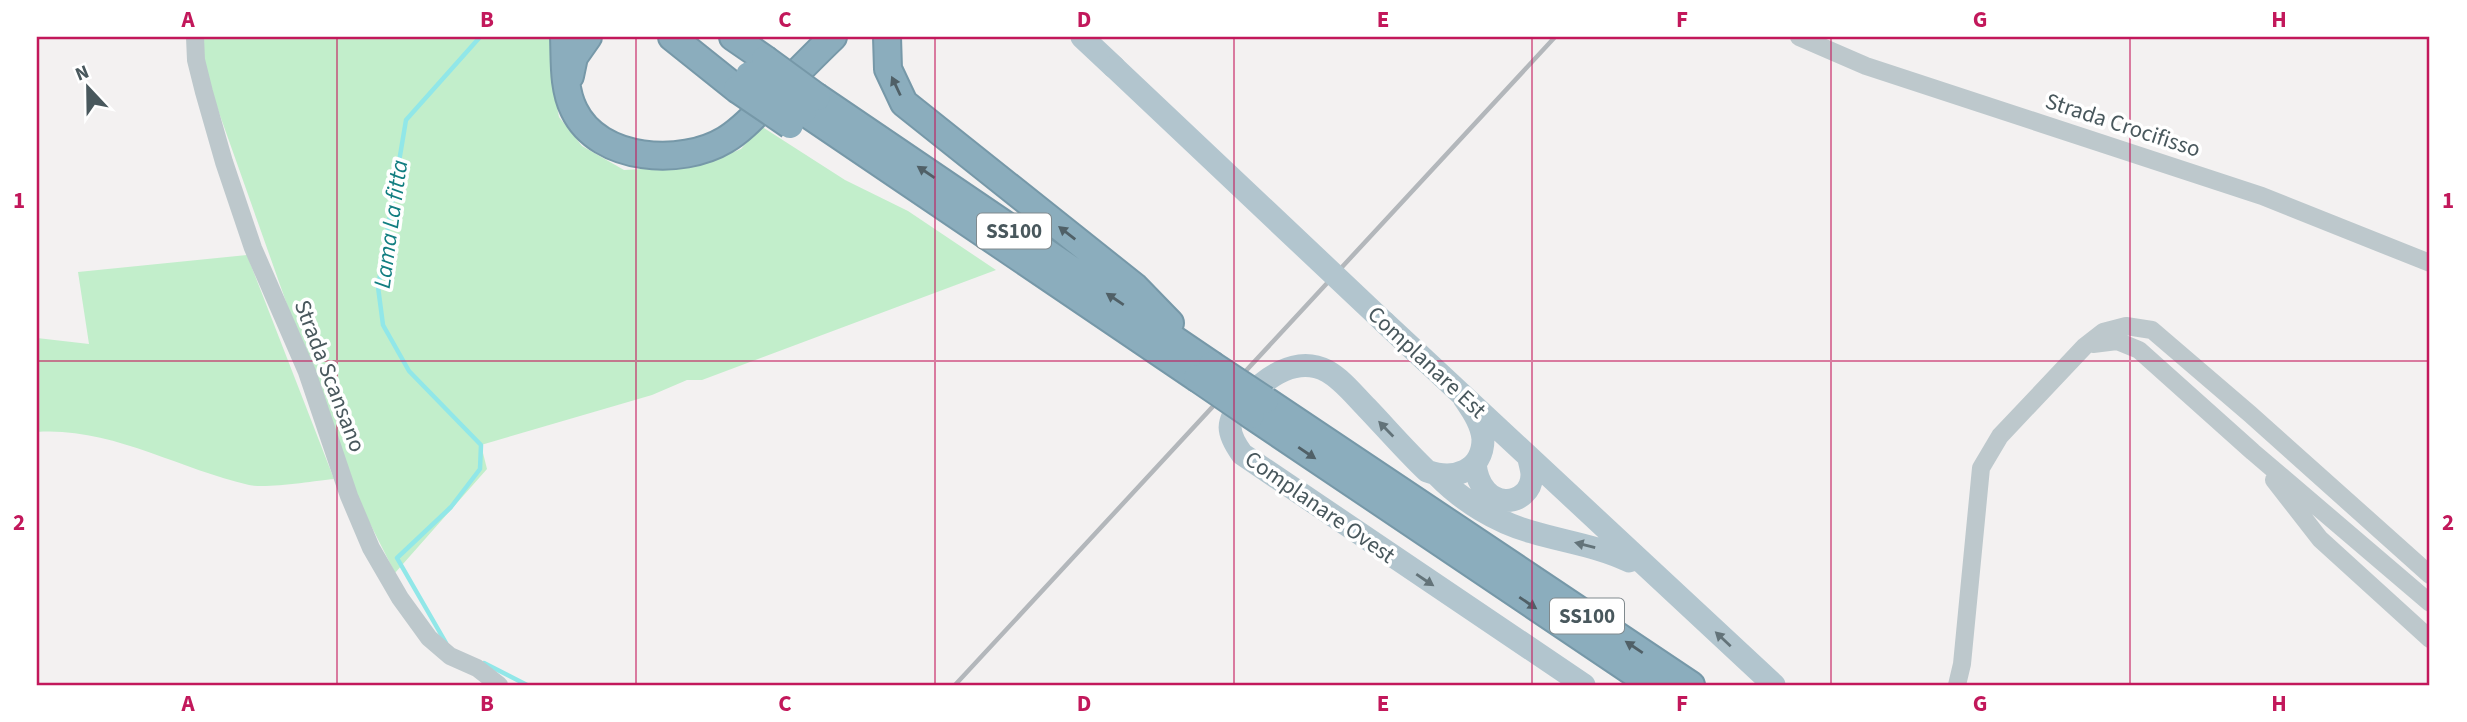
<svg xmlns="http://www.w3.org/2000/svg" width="2467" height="722" font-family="'Source Sans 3',sans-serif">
  <rect width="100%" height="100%" fill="#f3f1f1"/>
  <path fill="#c2eecb" d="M201,37H551L552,80L559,117L582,146L624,170L676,167L714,160L741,149L761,126L845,180L908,211L996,270L702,380H687L652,395L481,445L487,469L395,573L352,488L200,59Z
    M247,255L334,479C314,481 265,489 249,485C178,469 111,427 37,432V338L89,344L78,272Z"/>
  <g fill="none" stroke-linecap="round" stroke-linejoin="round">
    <path stroke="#91e7e8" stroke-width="4.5" d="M446,643L397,558L451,507L480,469L481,445L409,371L383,325L378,287L406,120L480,37
      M484,663L527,685"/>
    <defs>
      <path id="highway" d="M564,37C565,60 563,88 574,110C599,162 682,166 725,140C742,130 755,115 769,101C790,80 811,58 833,37
        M672,37L737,89
        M733,37L765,59
        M887,37L888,69L904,103L1135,287L1170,323
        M570,76L574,57L588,37
        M817,97L1212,365
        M803,111L1197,378
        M1265,400L1691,685
        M1251,415L1652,685"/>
    </defs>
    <use href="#highway" stroke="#7698a8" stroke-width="30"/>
    <path stroke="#bdc8cc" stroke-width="18" d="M195,37L196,60L204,92L224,162L253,248L307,372L349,496L371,548L400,598L429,638L450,656L477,668L499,685
      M1799,37L1866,66L2262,196L2430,263
      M2093,344L2117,341L2139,350L2253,452L2430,603
      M2274,480L2320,539L2430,639
      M1957,685L1962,664L1981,468L2000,436L2085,346L2103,332L2126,326L2152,330L2250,414L2430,575"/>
    <path stroke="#b2c5ce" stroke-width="23" d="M1082,37L1114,67
      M1384,322L1774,685
      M1464,398C1472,410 1482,424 1483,439C1483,471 1454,481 1427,471C1406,451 1387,429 1367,408C1355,396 1343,380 1327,371C1295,354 1263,380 1243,402C1225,422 1227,433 1242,454L1584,685
      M1475,463C1480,514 1531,508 1532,475C1532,470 1530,464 1529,459
      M1436,474C1462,501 1496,522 1532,532C1565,542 1598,546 1629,561"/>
    <use href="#highway" stroke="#8badbd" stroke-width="26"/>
    <path stroke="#b3b7bb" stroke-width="4.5" d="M955,685L1555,37"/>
    <defs>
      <path id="highway-bridge" d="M765,59L817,97
        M749,75L803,111
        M737,89L790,125
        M1212,365L1265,400
        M1197,378L1251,415"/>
    </defs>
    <use href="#highway-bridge" stroke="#7698a8" stroke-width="30" stroke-linecap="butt"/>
    <path stroke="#b2c5ce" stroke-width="23" d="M1114,67L1384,322"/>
    <use href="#highway-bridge" stroke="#8badbd" stroke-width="26"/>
  </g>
  <defs><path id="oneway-solid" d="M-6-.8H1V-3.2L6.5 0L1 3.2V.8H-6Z" transform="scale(1.75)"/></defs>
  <g fill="#506067">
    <use href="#oneway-solid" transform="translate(896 86) rotate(-115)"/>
    <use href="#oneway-solid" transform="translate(926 172) rotate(-146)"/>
    <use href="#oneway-solid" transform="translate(1067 233) rotate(-142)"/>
    <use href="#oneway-solid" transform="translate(1115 299) rotate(-146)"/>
    <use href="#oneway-solid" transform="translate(1307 453) rotate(34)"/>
    <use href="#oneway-solid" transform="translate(1528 603) rotate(34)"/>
    <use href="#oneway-solid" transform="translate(1634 647) rotate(-146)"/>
  </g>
  <g fill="#637379">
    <use href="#oneway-solid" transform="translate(1386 429) rotate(-134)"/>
    <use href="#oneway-solid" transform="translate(1585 545) rotate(-166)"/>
    <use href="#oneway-solid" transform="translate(1425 580) rotate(34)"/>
    <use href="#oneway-solid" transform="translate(1723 639) rotate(-137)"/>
  </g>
  <path fill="none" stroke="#c2185b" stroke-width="2" stroke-opacity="0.55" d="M337,37V685M636,37V685M935,37V685M1234,37V685M1532,37V685M1831,37V685M2130,37V685M37,361H2430"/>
  <g text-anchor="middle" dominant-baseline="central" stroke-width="7" stroke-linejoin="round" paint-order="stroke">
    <g fill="#fff" stroke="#808a8e" stroke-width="2">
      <rect x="977" y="213.5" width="74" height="35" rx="5"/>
      <rect x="1550" y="598.5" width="74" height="35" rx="5"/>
    </g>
    <g font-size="21" font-weight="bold" fill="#49585d">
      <text x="1014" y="231">SS100</text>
      <text x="1587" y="616">SS100</text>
    </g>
    <g font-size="23" fill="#49585d" stroke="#fff">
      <text transform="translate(2123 125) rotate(18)">Strada Crocifisso</text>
      <text transform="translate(1427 362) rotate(43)">Complanare Est</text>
      <text transform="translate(330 376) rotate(69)">Strada Scansano</text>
      <text transform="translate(1320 507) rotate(35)">Complanare Ovest</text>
    </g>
    <g font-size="24" font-style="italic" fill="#127e81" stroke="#fff">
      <text transform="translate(391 224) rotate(-82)">Lama La fitta</text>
    </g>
  </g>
  <rect width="2467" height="722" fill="none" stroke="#ffffff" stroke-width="77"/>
  <g transform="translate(88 88) rotate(338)" stroke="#ffffff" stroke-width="5" paint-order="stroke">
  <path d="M0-5L12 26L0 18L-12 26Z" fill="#49585d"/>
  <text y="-10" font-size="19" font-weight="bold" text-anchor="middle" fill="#49585d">N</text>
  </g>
  <rect x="38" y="38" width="2390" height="646" fill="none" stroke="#c2185b" stroke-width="2.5"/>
  <g font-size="23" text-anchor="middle" font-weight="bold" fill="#c2185b">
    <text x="188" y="27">A</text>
    <text x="487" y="27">B</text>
    <text x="785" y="27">C</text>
    <text x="1084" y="27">D</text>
    <text x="1383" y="27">E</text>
    <text x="1682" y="27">F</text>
    <text x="1980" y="27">G</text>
    <text x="2279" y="27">H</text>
    <text x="19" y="208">1</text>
    <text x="2448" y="208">1</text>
    <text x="19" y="530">2</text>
    <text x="2448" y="530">2</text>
    <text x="188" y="711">A</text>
    <text x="487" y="711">B</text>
    <text x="785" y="711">C</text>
    <text x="1084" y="711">D</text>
    <text x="1383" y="711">E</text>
    <text x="1682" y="711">F</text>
    <text x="1980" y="711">G</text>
    <text x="2279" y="711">H</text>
  </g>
</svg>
